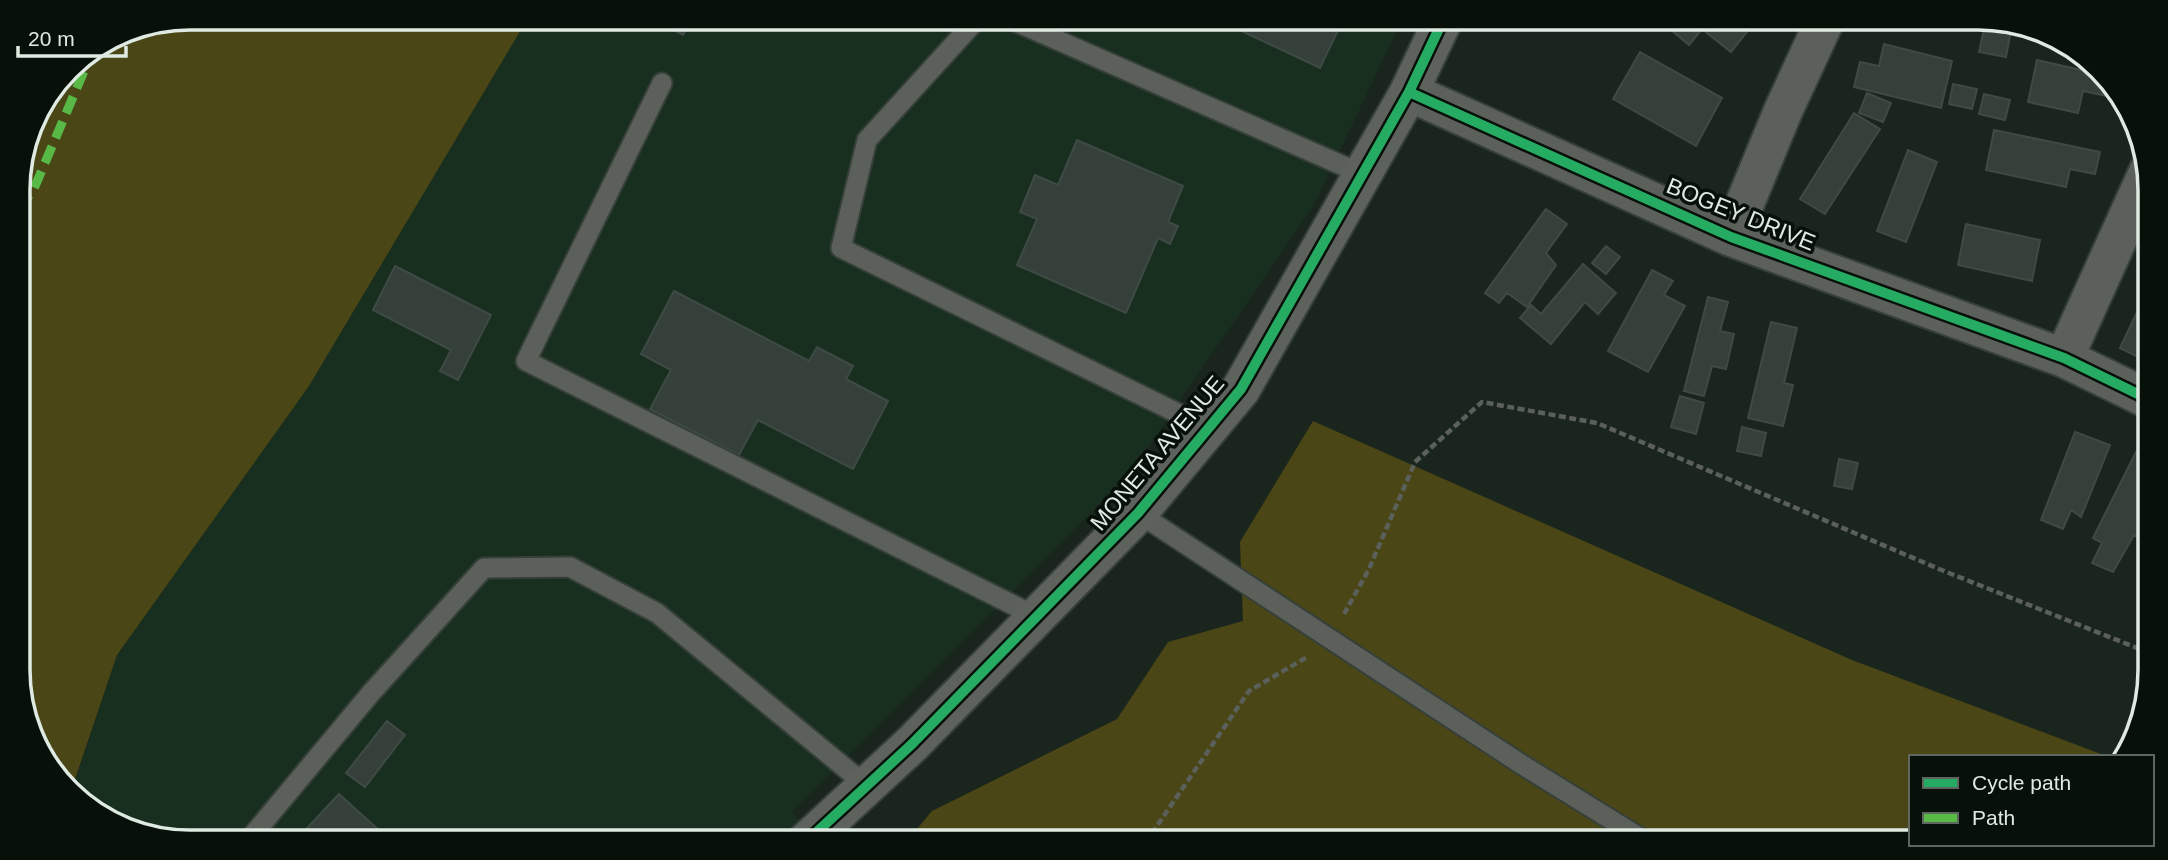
<svg xmlns="http://www.w3.org/2000/svg" width="2168" height="860" font-family="Helvetica,sans-serif">
  <rect width="100%" height="100%" fill="#1a251d"/>
  <path fill="#182f20" d="M528,18H1403L1313,207L1128,476L791,813L829,842H190L134,833L71,791L117,655L309,386Z"/>
  <path fill="#4a4616" d="M190,18H528L309,386L117,655L71,791L60,783L21,703L18,178L35,113L76,61L124,30Z
    M1313,421L1852,660L2109,757H1911V842H906L932,811L1117,719L1168,642L1243,621L1240,542Z"/>
  <path fill="#35403b" stroke="#3f4a45" stroke-width="2" d="M649,18H692L683,35Z
    M1214,18H1344L1320,68Z
    M1667,18H1737L1750,28L1731,52L1702,29L1689,45L1663,23Z
    M1986,20L2012,25L2006,57L1979,52Z
    M1884,44L1952,61L1941,108L1854,87L1860,62L1879,66Z
    M1640,52L1722,98L1696,146L1613,99Z
    M2037,60L2099,74L2115,85L2121,99L2083,91L2078,113L2028,102Z
    M1953,84L1977,89L1972,109L1949,104Z
    M1867,93L1891,103L1883,122L1859,113Z
    M1984,94L2010,100L2005,120L1979,114Z
    M1854,113L1880,129L1825,214L1800,199Z
    M1994,130L2100,152L2095,174L2070,169L2066,187L1986,170Z
    M1077,140L1183,186L1168,222L1178,226L1170,244L1158,238L1126,313L1017,265L1037,219L1020,212L1035,175L1058,185Z
    M1908,150L1937,162L1906,242L1877,231Z
    M1546,209L1567,224L1546,253L1556,265L1527,307L1507,293L1499,303L1485,293Z
    M1966,224L2040,240L2032,281L1958,265Z
    M1606,246L1620,257L1606,274L1592,263Z
    M1583,264L1616,293L1598,314L1585,302L1551,344L1520,318L1531,305L1541,314Z
    M395,266L491,315L458,380L440,371L451,350L373,310Z
    M1652,270L1673,281L1664,295L1685,306L1648,372L1608,351Z
    M674,291L809,361L817,347L853,366L846,379L888,401L853,469L758,420L739,455L650,409L671,370L641,354Z
    M1708,297L1728,302L1720,331L1734,334L1726,369L1712,366L1704,396L1684,391Z
    M2136,314L2147,319L2146,361L2120,348Z
    M1771,322L1797,328L1784,383L1793,385L1783,426L1748,418Z
    M1680,396L1704,403L1696,434L1671,427Z
    M1742,427L1766,433L1761,456L1737,451Z
    M2075,432L2110,445L2081,517L2071,510L2063,529L2041,520Z
    M2136,452L2145,456L2144,518L2142,522L2144,523V542L2134,535L2113,572L2092,563L2102,543L2093,538Z
    M1839,459L1858,463L1852,489L1834,486Z
    M387,721L405,735L365,787L346,773Z
    M339,794L392,842H294Z"/>
  <g fill="none" stroke-linecap="round" stroke-linejoin="round">
    <defs>
      <path id="lane" d="M978,18L867,140L841,248L1208,428
        M1007,18L1362,174
        M662,83L526,361L1037,617
        M1138,513L1521,764L1647,842
        M247,842L371,693L484,568L570,567L657,613L867,786"/>
      <path id="street" d="M1409,92L1731,237L2064,358L2146,398
        M1731,237L1783,111L1826,18
        M2064,358L2149,170"/>
      <path id="secondary" d="M806,842L912,744L1138,513L1241,389L1409,92L1444,18"/>
    </defs>
    <use href="#lane" stroke="#364039" stroke-width="23"/>
    <use href="#street" stroke="#364039" stroke-width="42"/>
    <use href="#secondary" stroke="#364039" stroke-width="42"/>
    <path stroke="#5b605b" stroke-width="4.5" stroke-dasharray="7 3.5" stroke-linecap="butt" d="M1344,614L1369,569L1415,462L1482,402L1597,423L1939,569L2142,650
      M1146,842L1249,691L1307,657"/>
    <use href="#lane" stroke="#5c605b" stroke-width="19"/>
    <use href="#street" stroke="#5c605b" stroke-width="38"/>
    <use href="#secondary" stroke="#5e625d" stroke-width="38"/>
    <path stroke="#58b947" stroke-width="9" stroke-dasharray="18 9" stroke-linecap="butt" d="M18,209L33,191L93,50"/>
    <defs>
      <path id="cycleway" d="M1409,92L1731,237L2064,358L2146,398
        M806,842L912,744L1138,513L1241,389L1409,92L1444,18"/>
    </defs>
    <use href="#cycleway" stroke="#08100a" stroke-width="15"/>
    <use href="#cycleway" stroke="#26ab63" stroke-width="10"/>
  </g>
  <g text-anchor="middle" dominant-baseline="central" stroke-width="7" stroke-linejoin="round" paint-order="stroke">
    <g font-size="23" fill="#dfebe2" stroke="#08100a">
      <text transform="translate(1741 214) rotate(22)">BOGEY DRIVE</text>
      <text transform="translate(1157 453) rotate(-50)">MONETA AVENUE</text>
    </g>
  </g>
  <path d="M0 0H2168V860H0ZM190 30H1978A160 160 0 0 1 2138 190V670A160 160 0 0 1 1978 830H190A160 160 0 0 1 30 670V190A160 160 0 0 1 190 30Z" fill="#08100a" fill-rule="evenodd"/>
  <path fill="none" stroke="#dfebe2" stroke-width="3.5" d="M190 30H1978A160 160 0 0 1 2138 190V670A160 160 0 0 1 1978 830H190A160 160 0 0 1 30 670V190A160 160 0 0 1 190 30Z"/>
  <rect x="1909" y="755" width="245" height="91" fill="#08100a" stroke="#5e6860" stroke-width="2"/>
  <rect x="1923" y="778" width="35" height="10" fill="#26ab63" stroke="#5e6860" stroke-width="2"/>
  <text x="1972" y="790" font-size="21" fill="#dfebe2">Cycle path</text>
  <rect x="1923" y="813" width="35" height="10" fill="#58b947" stroke="#5e6860" stroke-width="2"/>
  <text x="1972" y="825" font-size="21" fill="#dfebe2">Path</text>
  <path d="M18 46v10h108v-10" fill="none" stroke="#dfebe2" stroke-width="3.5"/>
  <text x="28" y="46" font-size="21" fill="#dfebe2" stroke="#08100a" stroke-width="5" paint-order="stroke">20 m</text>
</svg>
